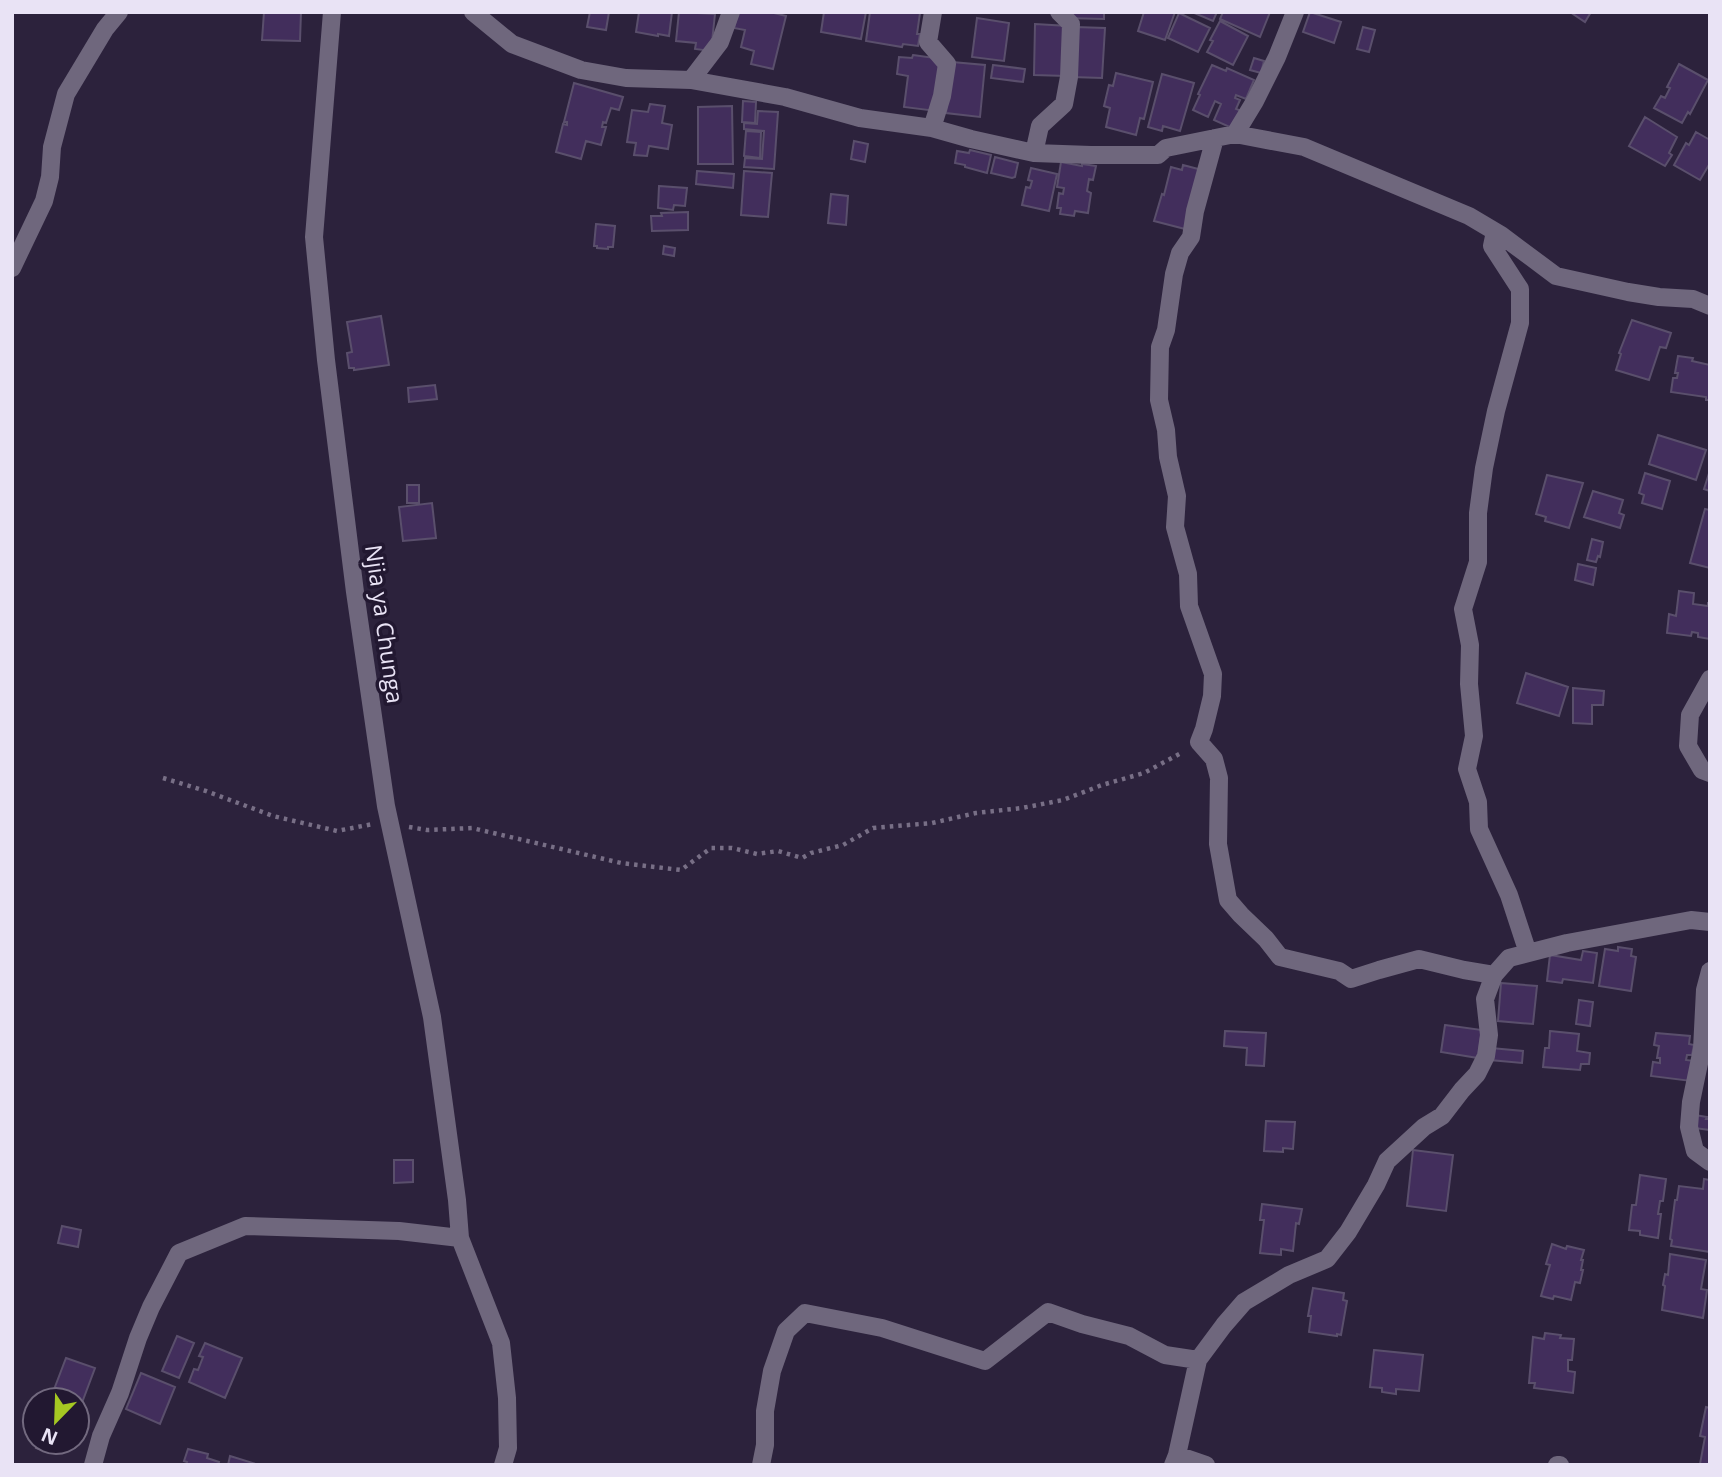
<svg xmlns="http://www.w3.org/2000/svg" width="1722" height="1477" font-family="'Open Sans',sans-serif">
  <rect width="100%" height="100%" fill="#2c223c"/>
  <path fill="#422e5c" stroke="#5a4f6c" stroke-width="2" d="M264,12H301L300,41L262,40Z
    M590,12H609L606,30L587,27Z
    M639,12H672L669,36L658,34V36L636,32Z
    M679,12L715,14L711,51L695,49L696,43L676,41Z
    M738,12H770L786,16L773,69L751,64L754,51L741,47L745,30L734,28Z
    M824,12H866L861,39L821,32Z
    M870,12L920,13L917,34H920L918,46L903,44L902,47L866,41Z
    M1065,12H1104V19L1065,18Z
    M1144,12H1175L1165,40L1138,31Z
    M1192,12H1217L1213,21Z
    M1223,12H1270L1260,37L1220,19Z
    M1310,12L1341,22L1334,43L1303,32Z
    M1570,12H1591L1585,22Z
    M1179,13L1210,28L1198,52L1168,38Z
    M977,18L1009,23L1004,61L972,57Z
    M1220,21L1248,36L1233,65L1207,52L1213,41L1210,40Z
    M1035,24L1068,26L1066,76L1034,75Z
    M1075,27L1105,28L1102,78L1072,77Z
    M1363,27L1375,30L1369,52L1357,49Z
    M913,55L942,59L936,111L904,107L908,76L897,74L899,57L912,58Z
    M1254,58L1264,61L1261,73L1250,70Z
    M952,62L985,65L980,117L946,113Z
    M1679,64L1708,80L1690,114L1688,112L1682,123L1654,108L1661,96L1665,98L1670,88L1667,87Z
    M993,65L1025,69L1023,82L991,78Z
    M1212,65L1226,71L1227,68L1254,80L1246,99L1236,95L1235,98L1240,100L1236,109L1242,111L1234,129L1214,120L1221,104L1215,101L1208,117L1193,110L1200,95L1198,94Z
    M1116,73L1153,82L1144,119L1140,118L1136,135L1106,127L1110,108L1104,106L1109,85L1113,86Z
    M1162,74L1194,83L1180,131L1163,126L1162,131L1148,127Z
    M574,83L623,97L619,110L611,108L606,123L603,122L602,127H606L601,145L586,141L581,159L556,152L563,124L567,125V122H564Z
    M743,101L756,102L755,123L742,122Z
    M650,104L665,106L662,123L672,125L668,149L649,146L647,156L634,155L636,143L627,142L632,110L648,112Z
    M732,106L733,164H698V107Z
    M758,111L778,112L774,169L744,167L745,158L762,159L764,131L744,129V123L757,124Z
    M1645,117L1677,137L1669,153L1672,155L1665,166L1629,146Z
    M746,131L761,132L760,158L744,156Z
    M1696,132L1710,140V163L1700,180L1674,165L1686,143L1689,145Z
    M854,141L868,144L865,162L851,159Z
    M970,150L991,155L987,173L965,167V165L955,163L957,151L969,153Z
    M995,157L1018,163L1015,177L1012,178L991,173Z
    M1061,162L1082,166V164L1096,166L1093,180L1089,179L1087,191L1091,193L1088,213L1075,211L1074,216L1060,214L1061,208H1057L1059,193L1063,194L1064,188L1057,187Z
    M1183,165L1202,170L1185,229L1154,221L1162,194L1164,195L1171,167L1182,170Z
    M1031,168L1057,174L1049,211L1022,205L1026,187L1030,188L1032,181L1028,180Z
    M697,171L734,174L733,188L696,184Z
    M744,171L772,173L768,217L741,215Z
    M659,186L687,188L685,206L674,205L673,210L658,208Z
    M831,194L848,196L846,225L828,223Z
    M688,212V230L652,231L651,216H662L661,213Z
    M596,224L615,226L613,247H608V249L597,248V246H594Z
    M664,246L675,248L674,256L663,254Z
    M381,316L389,365L354,370V368H349L347,353L352,352L347,322Z
    M1632,320L1671,333L1666,348L1660,347L1649,380L1616,370L1621,354L1619,353Z
    M1678,356L1693,358L1692,361L1710,365V400H1706V397L1671,392L1673,378H1677L1678,373H1675Z
    M435,385L437,399L409,402L408,388Z
    M1658,435L1706,450L1696,480L1649,464Z
    M1710,470V491L1704,489Z
    M1645,473L1670,481L1662,509L1642,503L1644,495L1639,493Z
    M1547,475L1583,483L1569,528L1545,521L1546,517L1536,514Z
    M407,485H419V503H407Z
    M1593,491L1623,500L1619,513L1624,515L1620,528L1584,517Z
    M432,503L436,538L403,541L399,507Z
    M1705,509L1710,510V568L1690,563Z
    M1592,539L1603,542L1600,557L1598,556L1596,562L1587,560Z
    M1578,564L1596,568L1593,585L1575,580Z
    M1679,591L1694,593L1693,604L1708,606V603H1710V639L1698,637V633L1692,632L1691,636L1667,633L1669,614L1676,616Z
    M1526,673L1568,687L1559,716L1517,703Z
    M1573,688L1604,691L1603,705H1592V724L1573,723Z
    M1618,947L1632,949L1631,956L1636,957L1631,991L1599,986L1605,949L1618,951Z
    M1583,951L1597,953L1593,983L1563,979L1562,983L1547,981L1550,955L1581,960Z
    M1501,983L1537,986L1533,1024L1498,1021Z
    M1579,1000L1593,1002L1590,1026L1576,1024Z
    M1445,1025L1482,1030L1478,1058L1441,1052Z
    M1225,1031L1266,1033L1264,1066L1246,1065L1247,1048L1224,1046Z
    M1550,1031L1579,1034L1577,1051L1590,1053L1589,1064H1581L1580,1070L1543,1067L1545,1048H1549Z
    M1656,1033L1690,1036L1689,1044L1694,1045L1692,1055H1687L1686,1060L1694,1061L1691,1081L1651,1076L1653,1062L1660,1063V1058H1657L1659,1046L1654,1045Z
    M1491,1048L1523,1051L1522,1063L1490,1060Z
    M1695,1115L1707,1117L1706,1119H1710V1130L1694,1128Z
    M1266,1121L1295,1122L1293,1149L1283,1148V1152L1264,1151Z
    M1413,1150L1453,1155L1446,1211L1407,1206Z
    M394,1160H413V1182L394,1183Z
    M1640,1175L1666,1179L1663,1201H1660L1658,1214H1661L1658,1238L1640,1235V1231L1629,1230L1632,1205H1636Z
    M1704,1179L1710,1180V1252L1671,1246L1672,1240L1670,1239L1675,1200H1677L1679,1186L1703,1189Z
    M1262,1204L1302,1209L1299,1224L1296,1223L1293,1251L1281,1249V1255L1260,1253L1264,1220H1260Z
    M62,1226L81,1230L78,1247L58,1243Z
    M1552,1244L1566,1249L1567,1246L1584,1250L1581,1260H1583L1581,1270H1583L1580,1283L1575,1282L1571,1300L1554,1296L1553,1299L1541,1296L1550,1265L1546,1264Z
    M1670,1254L1706,1260L1701,1289L1707,1290L1703,1318L1662,1310L1665,1286L1663,1285L1665,1274L1668,1275Z
    M1313,1288L1344,1293L1343,1300L1347,1301L1341,1335L1337,1334V1336L1309,1332L1311,1316H1308Z
    M1545,1333L1561,1335L1560,1338L1574,1339L1572,1360H1568V1371L1575,1372L1573,1393L1534,1388L1535,1383H1529L1533,1337L1544,1339Z
    M177,1336L194,1343L179,1378L162,1371Z
    M205,1343L242,1358L225,1398L189,1382L194,1369L198,1370L203,1357L199,1356Z
    M1374,1350L1423,1355L1419,1391L1396,1389V1394L1382,1392V1388L1370,1387Z
    M66,1358L95,1368L77,1416V1400H50Z
    M141,1373L175,1387L160,1424L126,1409Z
    M1706,1407L1710,1408V1465L1700,1464L1705,1437L1700,1436Z
    M38,1442H53L50,1452L36,1448Z
    M188,1449L208,1454L207,1458L219,1462L218,1465H186L187,1462L184,1461Z
    M230,1456L259,1465H228Z"/>
  <g fill="none" stroke-linecap="round" stroke-linejoin="round">
    <path stroke="#786f86" stroke-width="4.5" stroke-dasharray="3.5 5" stroke-linecap="butt" d="M163,778L206,791L273,816L337,831L373,824
      M409,827L427,830L472,828L621,863L681,870L711,848H732L757,854L778,851L802,858L811,853L843,845L873,828L932,823L976,813L1022,808L1063,800L1102,785L1144,773L1183,752"/>
    <path stroke="#6f677d" stroke-width="18" d="M332,12L314,237L326,360L355,592L386,806L432,1017L457,1200L460,1238
      M473,12L512,44L581,70L626,78L691,80L785,97L860,118L932,128L971,139L1034,153L1091,155H1158L1166,148L1235,134L1304,147L1469,216L1501,235L1556,276L1628,292L1659,297L1693,299L1710,306
      M691,80L720,42L731,12
      M932,128L942,96L947,64L928,42L933,12
      M1235,134L1255,101L1277,57L1295,12
      M1215,138L1195,211L1191,237L1180,253L1174,274L1166,330L1160,347L1159,400L1166,430L1168,457L1177,496L1175,527L1188,574L1189,606L1213,674L1212,696L1204,729L1199,742L1214,759L1219,778L1218,844L1228,900L1241,915L1266,939L1280,957L1339,971L1351,979L1379,970L1419,959L1464,970L1494,975
      M1034,153L1040,126L1064,104L1069,77L1071,24L1059,12
      M1495,232L1492,246L1520,289V323L1496,411L1484,468L1478,513V562L1463,609L1470,645L1469,684L1474,736L1467,769L1478,802L1479,829L1509,895L1528,953
      M12,268L44,201L50,177L52,147L66,94L105,29L119,12
      M1710,679L1690,715L1688,746L1702,770L1710,773
      M1710,971L1705,990L1702,1049L1691,1102L1689,1127L1695,1151L1710,1162
      M1177,1455L1206,1465
      M93,1465L101,1436L120,1393L138,1338L151,1307L179,1253L245,1226L399,1231L460,1238L501,1343L507,1398L508,1448L503,1465
      M761,1465L765,1445V1411L772,1371L786,1331L805,1313L882,1328L985,1361L1048,1312L1082,1324L1129,1336L1165,1355L1198,1360L1224,1325L1244,1302L1289,1275L1327,1259L1348,1232L1376,1185L1387,1161L1424,1127L1442,1116L1462,1090L1477,1074L1486,1056L1489,1035L1485,999L1494,975L1509,958L1567,943L1691,920L1710,922
      M1173,1465L1177,1455L1198,1360
      M1557,1465H1560"/>
  </g>
  <g text-anchor="middle" dominant-baseline="central" stroke-width="7" stroke-linejoin="round" paint-order="stroke">
    <g font-size="23" fill="#e9e3f5" stroke="#221831">
      <text transform="translate(385 624) rotate(82)">Njia ya Chunga</text>
    </g>
  </g>
  <rect width="1722" height="1477" fill="none" stroke="#e9e3f5" stroke-width="28"/>
  <g transform="translate(56 1421) rotate(203)"><circle r="33" fill="#221831" stroke="#72697f" stroke-width="2"/>
  <path d="M0-5L12 26L0 18L-12 26Z" fill="#a5c822"/>
  <text y="-10" font-size="19" font-weight="bold" text-anchor="middle" fill="#e9e3f5">N</text>
  </g>
</svg>
